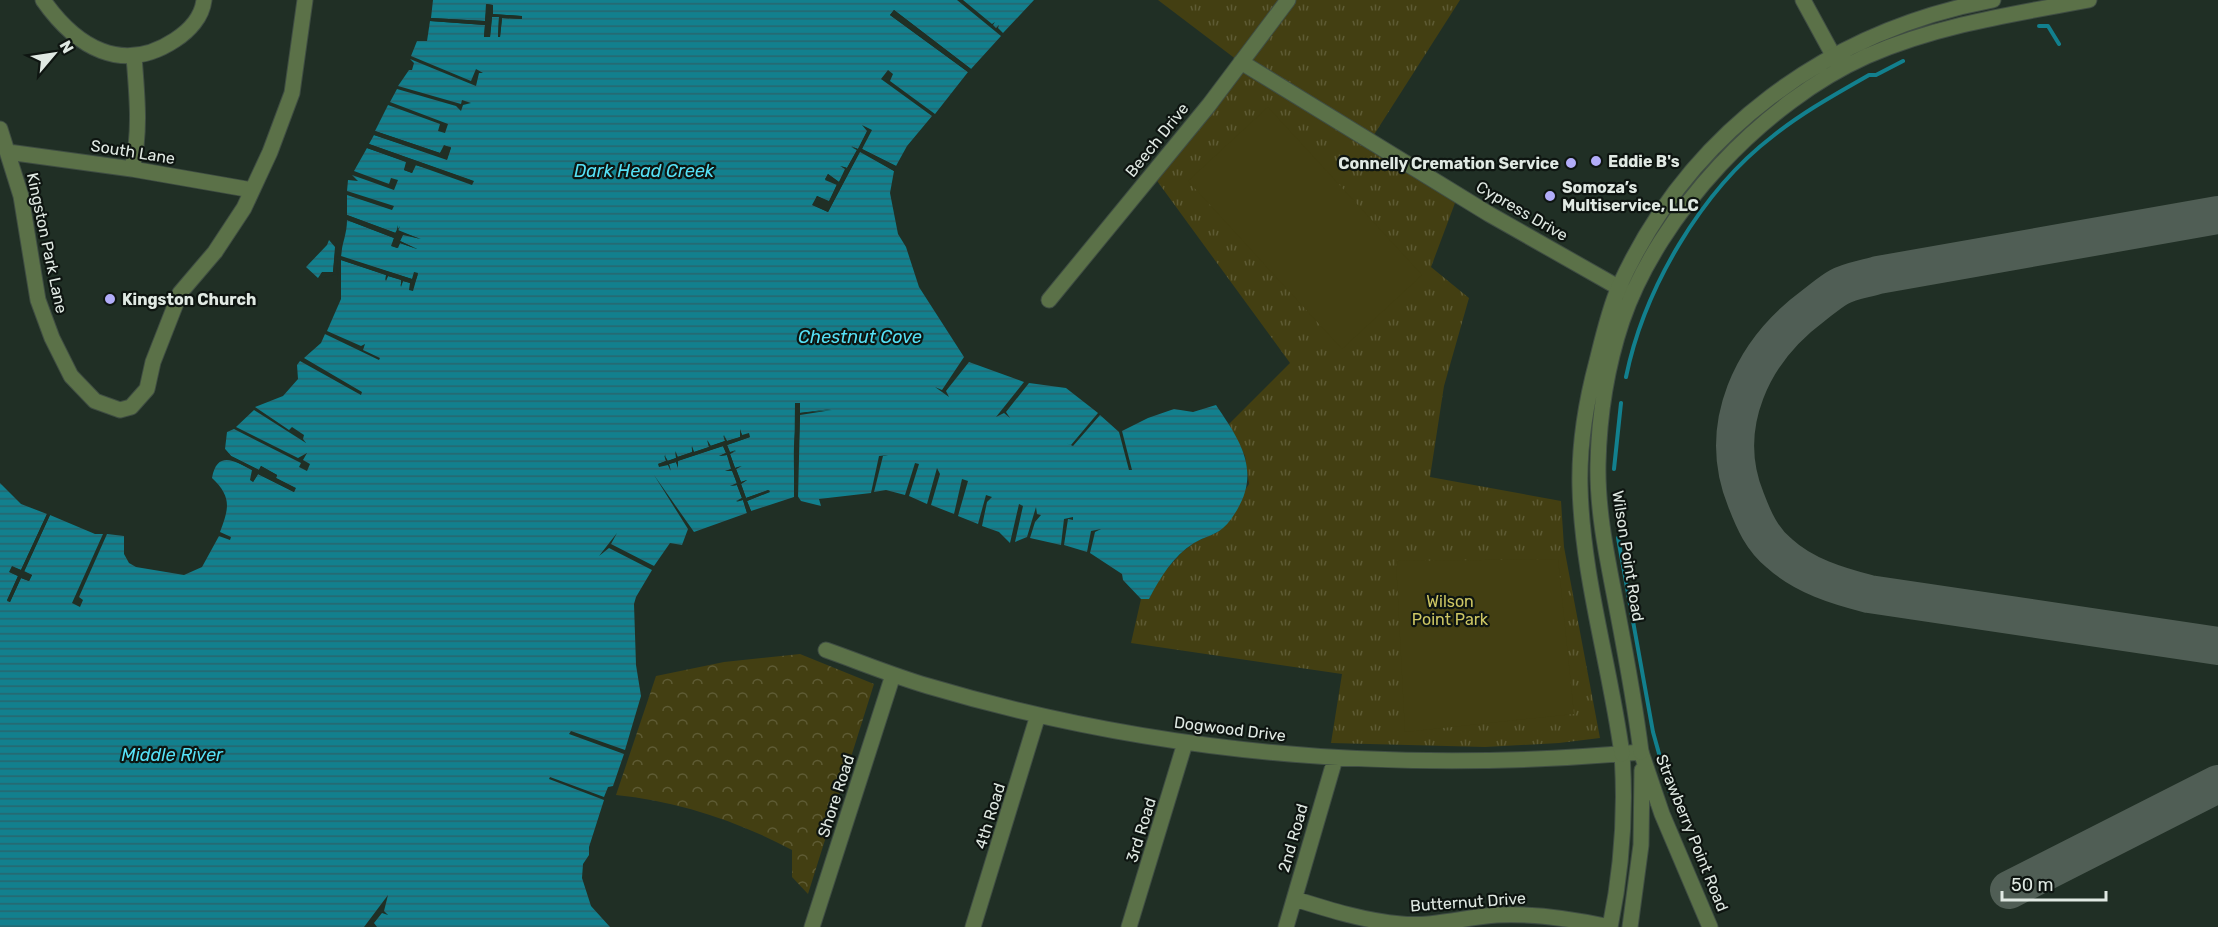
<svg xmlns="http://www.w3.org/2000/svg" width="2218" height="927" font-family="Rubik,sans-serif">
  <defs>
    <pattern id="forest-crowns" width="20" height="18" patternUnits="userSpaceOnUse" patternTransform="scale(1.5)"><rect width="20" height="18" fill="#433f12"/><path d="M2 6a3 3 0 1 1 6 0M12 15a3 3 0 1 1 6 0" fill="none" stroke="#5e5b34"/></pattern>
    <pattern id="park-tufts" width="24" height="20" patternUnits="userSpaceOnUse" patternTransform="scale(1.5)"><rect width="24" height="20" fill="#433f12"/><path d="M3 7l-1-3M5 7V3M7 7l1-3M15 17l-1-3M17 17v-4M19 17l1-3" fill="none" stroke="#5e5b34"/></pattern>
    <pattern id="water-rules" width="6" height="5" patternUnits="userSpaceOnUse" patternTransform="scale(1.5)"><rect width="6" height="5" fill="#12808e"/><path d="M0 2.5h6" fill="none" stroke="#28666d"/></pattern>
  </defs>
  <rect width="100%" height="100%" fill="#202f25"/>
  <path fill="url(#forest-crowns)" d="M800,654L874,684L808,894L792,877V850C738,821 676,801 616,795L656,676L724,662Z"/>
  <path fill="url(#park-tufts)" d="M1158,0H1460L1370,141L1458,195L1431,267L1469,298L1444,386L1430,477L1561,501L1564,547L1600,738L1559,743L1485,747L1331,743L1342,674L1131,643L1141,599H1149L1159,578L1182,552L1195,542L1218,532L1249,484L1245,456L1229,424L1290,363L1152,174L1241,63Z"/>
  <path fill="#433f12" d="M1268,107L1422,275L1342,349L1188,181Z
    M1558,559L1574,714L1405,732L1396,561Z"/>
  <path fill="url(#water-rules)" d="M433,0H957L1001,36L971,69L894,10L890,15L968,72L935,114L890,81L893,74L888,70L881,79L932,116L907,146L896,166L862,149L868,130L858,149L851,146L857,150L847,168L841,166L846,169L839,182L828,174L825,179L837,184L829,202L817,196L813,205L828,212L860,151L894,171L890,193L898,234L906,247L919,287L964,357L942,390L935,387L949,397L946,391L969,362L1024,382L996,417L1004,413L1010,418L1006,412L1029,383L1066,388L1098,413L1071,445L1066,443L1073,446L1100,415L1119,432L1129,470H1132L1122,431L1148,418L1174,409L1193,412L1216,405C1239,439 1261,470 1237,510C1233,516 1229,523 1223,528C1215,535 1204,537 1194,543C1173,556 1160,578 1149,599H1141L1123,580L1122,574L1090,553L1095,532L1101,529L1091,531L1087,552L1064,545L1068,519L1073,520V517L1064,519L1061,545L1030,538L1035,522L1041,515L1037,514L1036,507L1027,537L1015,542L1023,506L1019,504L1010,543L999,532L982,526L987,502L992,497L986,495L978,524L958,516L968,481L962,479L954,514L931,505L940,474L937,468L927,504L909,496L919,464L915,463L905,495L886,490L874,492L883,456L888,455L879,456L871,493L819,499L821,506L801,501L797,495L800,414L831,409L799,413C791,435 795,472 794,497L751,511L747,501L769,492L768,490L746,498L741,484L747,480L741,482L736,469L741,466L735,468L730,454L736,451L730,453L727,445L750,437L742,435L740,430L741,437L727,441L724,435L725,441L710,446L708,441L709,447L694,452L691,446L693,452L677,457L676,452V458L667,461L665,454L666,461L658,464H668L670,470L669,464L676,462L678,467L677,461L723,446L726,453L719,456L727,455L732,469L725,471L732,470L737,484L730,486L737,485L742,498L736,501L743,500L747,513L694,532L654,475L688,529L682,545L670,543L654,566L611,544L617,533L599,556L609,548L652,570L636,597L634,604L636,665L641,696L625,750L571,731L569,734L624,754L613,786L608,787L604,797L550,777L549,779L604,800L589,847V855L583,864L582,878L591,906L610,927H377L374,923L382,913L388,915L384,911L388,895L364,927H0V483L21,504L47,514L21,570L12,567L10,572L18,576L7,600L10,602L21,578L29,581L32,575L24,572L50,515L95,534H103L72,603L80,607L83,600L79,597L107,534L124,536V554L129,563L136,567L184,575L202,567L219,536L230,540L231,537L220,532C229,508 232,497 212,478C217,450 235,461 252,470L253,482L258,474L294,492L295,488L276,478L277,475L261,466L259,470L231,456L225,449L227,432L234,429L301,463L299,467L307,471L310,464L303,460L307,453L298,458L236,427L254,410L306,443L303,439L304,435L292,427L289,430L255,407L283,396L298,379L297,365L300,361L361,395L362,392L304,358L321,343L325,334L379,360L380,358L363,350L365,344L361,346L327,331L341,299V260L386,275V281L388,276L402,280L400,287L403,281L411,283L412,291L418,274L412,279L341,256C342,243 347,234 347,220L394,238L392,246L398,248L400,243L417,249L400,241L403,234L420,239L398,230V225L396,233L347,215V195L392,210L394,206L347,191L348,180L358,181L352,175L394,190L398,180L391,178L389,184L354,171L367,148L407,162L404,170L412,173L415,165L473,181L369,144L374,135L447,159L451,147L445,146L440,153L375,131L388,105L440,124L438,131L445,133L448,124L390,102L397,89L456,106L461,111L463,105L471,103L462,100L461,104L398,86L409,70H412L414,63L410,59L476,86L479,73H483L476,69L471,81L411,56L417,41H427L430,21L485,25L484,37H490L492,17H499L498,37H500L502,18L522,19L521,16L492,14L493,5L487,4L485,21L431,18Z
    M963,0H1034L1003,33L998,28L999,25L996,28L993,25L995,22L992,24Z
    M329,240L335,247L333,272H322L318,278L306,267L327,245Z"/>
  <path fill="#202f25" d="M486,4L493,5V14L522,16V19L502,18L500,37H498L499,17H492L490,37H484L485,25L430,21L431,18L485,21Z
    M894,10L971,69L968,72L890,15Z
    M862,125L872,130L862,149L896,166L894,171L860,152L828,212L812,205L817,196L829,201L837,185L825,180L828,174L839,182L845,169L840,166L847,168L857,150L851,147L858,149L867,131Z
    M375,131L440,153L444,145L451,148L447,160L374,135Z
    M369,144L474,181L472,185L416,165L412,173L404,170L406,162L367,148Z
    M347,215L395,233L400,226L398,231L421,239L403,235L400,241L417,249L400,243L397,248L391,246L394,238L347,220Z
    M342,242L341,257L412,279L414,272L418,273L413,291L409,290L410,283L403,281L401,287V280L388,276L385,281L386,275L341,260L337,281L338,256L336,274L322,278L321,273L333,272L336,243L338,250Z
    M795,403H800V413L832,410L800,415L798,498L794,495Z
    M740,429L742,435L749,433L750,437L727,445L730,452L736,450L730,454L735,468L742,466L736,469L741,482L747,480L741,484L746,498L769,490L770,492L747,501L751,511L747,513L743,500L736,502L742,498L737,485L730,486L737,483L732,471H725L731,469L727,455L719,456L726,453L723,446L678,461V468L676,462L669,464L671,471L668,465L659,467L658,464L666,461L664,455L668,461L676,458L675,451L678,457L692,452V446L694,452L709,447L707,440L711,446L725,441L723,435L727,441L740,437Z
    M225,449L231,456L259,470L261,466L277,475L276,478L296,488L294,492L258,474L253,482L250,480L252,470L229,458L223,460L227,456Z
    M47,514L50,515L24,571L32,575L29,581L21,578L10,602L7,601L18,576L9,572L12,566L21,570Z"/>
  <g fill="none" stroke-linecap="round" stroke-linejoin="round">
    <path stroke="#12808e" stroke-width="4" d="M2039,26H2048L2059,44
      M1626,377C1644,289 1701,191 1773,136C1803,112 1836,94 1869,75H1876L1903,61
      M1614,469L1621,403
      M1618,538L1653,732L1670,793"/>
    <path stroke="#505e55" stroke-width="38" d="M2218,215L1878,275C1865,279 1850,281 1839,287C1830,292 1821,300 1813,306C1752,351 1716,426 1746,500C1754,521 1762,539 1779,553C1804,576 1838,586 1869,594L2218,646
      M2009,890L2218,784"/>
    <defs>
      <path id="minor" d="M43,0C76,47 122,75 175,40C189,31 202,17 204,0
        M1803,0L1839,66
        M1241,62L1489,214L1630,294
        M0,129L21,196L38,300L52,338L71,376L95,401L120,410L131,407L147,389L153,362L180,293L215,252L244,208L270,152L292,93L305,0
        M8,152L132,169L252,190
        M132,169C141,132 137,95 134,57
        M1049,300L1209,105L1288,0
        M826,650C860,662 894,676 928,686C1160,755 1401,774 1641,752
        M1641,752L1662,814L1710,927
        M1295,899C1330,910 1365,921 1401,924C1433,927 1466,917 1497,915C1535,913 1573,919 1610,927
        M812,927L893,675
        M973,927L1038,715
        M1129,927L1185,743
        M1286,927L1335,759
        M1610,927C1622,869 1626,813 1622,754
        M1630,927L1641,845L1642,770"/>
      <path id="tertiary" d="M1641,752C1635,704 1626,656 1617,609C1608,561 1597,513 1598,464C1599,417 1607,366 1622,321C1659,213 1764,102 1867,56C1938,25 2014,14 2089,0
        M1622,754C1610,665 1582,576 1580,486C1579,443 1586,402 1597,361C1603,337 1609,310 1619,287C1689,132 1828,31 1993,0"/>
    </defs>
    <use href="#minor" stroke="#3f4d43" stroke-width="17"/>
    <use href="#tertiary" stroke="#3f4d43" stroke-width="17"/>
    <use href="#minor" stroke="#5b7148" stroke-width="15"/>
    <use href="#tertiary" stroke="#5b7148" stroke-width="15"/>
  </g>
  <g fill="#b2adf9" stroke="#0e1511" stroke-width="2">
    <circle cx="1596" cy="161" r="6"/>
    <circle cx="1571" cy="163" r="6"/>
    <circle cx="1550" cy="196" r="6"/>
    <circle cx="110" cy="299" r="6"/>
  </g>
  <g text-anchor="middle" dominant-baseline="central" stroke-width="4.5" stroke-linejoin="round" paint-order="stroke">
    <g font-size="16" fill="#e0e9e3" stroke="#0e1511">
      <text transform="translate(1157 140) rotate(-51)">Beech Drive</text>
      <text transform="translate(133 152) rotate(9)">South Lane</text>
      <text transform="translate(1522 211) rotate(30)">Cypress Drive</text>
      <text transform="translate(47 243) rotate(78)">Kingston Park Lane</text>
      <text transform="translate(1628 556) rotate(81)">Wilson Point Road</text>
      <text transform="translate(1230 729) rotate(7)">Dogwood Drive</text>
      <text transform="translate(836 796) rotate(-72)">Shore Road</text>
      <text transform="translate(990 816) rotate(-73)">4th Road</text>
      <text transform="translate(1141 830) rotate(-73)">3rd Road</text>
      <text transform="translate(1692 833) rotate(68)">Strawberry Point Road</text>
      <text transform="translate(1293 838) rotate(-74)">2nd Road</text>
      <text transform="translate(1468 902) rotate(-4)">Butternut Drive</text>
    </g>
    <g font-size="16" font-weight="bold" fill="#e0e9e3" stroke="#0e1511" text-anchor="start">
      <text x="1608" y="161">Eddie B's</text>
      <text x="1559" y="163" text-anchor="end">Connelly Cremation Service</text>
      <text x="1562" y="187">Somoza’s<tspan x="1562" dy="18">Multiservice, LLC</tspan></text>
      <text x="122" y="299">Kingston Church</text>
    </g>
    <g font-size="16" fill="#cec764" stroke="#0e1511">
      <text x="1450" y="601">Wilson<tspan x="1450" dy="18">Point Park</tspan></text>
    </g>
    <g font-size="18" font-style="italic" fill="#56e1f6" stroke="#0e1511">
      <text x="644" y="171">Dark Head Creek</text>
      <text x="860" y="337">Chestnut Cove</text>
      <text x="172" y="755">Middle River</text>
    </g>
  </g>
  <g transform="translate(54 54) rotate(61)" stroke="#0e1511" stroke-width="4.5" paint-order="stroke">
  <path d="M0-4.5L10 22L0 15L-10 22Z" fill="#e0e9e3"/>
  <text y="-9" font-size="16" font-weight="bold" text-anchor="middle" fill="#e0e9e3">N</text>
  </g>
  <path d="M2002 891v9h104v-9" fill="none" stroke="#e0e9e3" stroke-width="3"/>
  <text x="2011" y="891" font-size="18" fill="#e0e9e3" stroke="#0e1511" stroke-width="4.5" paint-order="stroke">50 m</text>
</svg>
